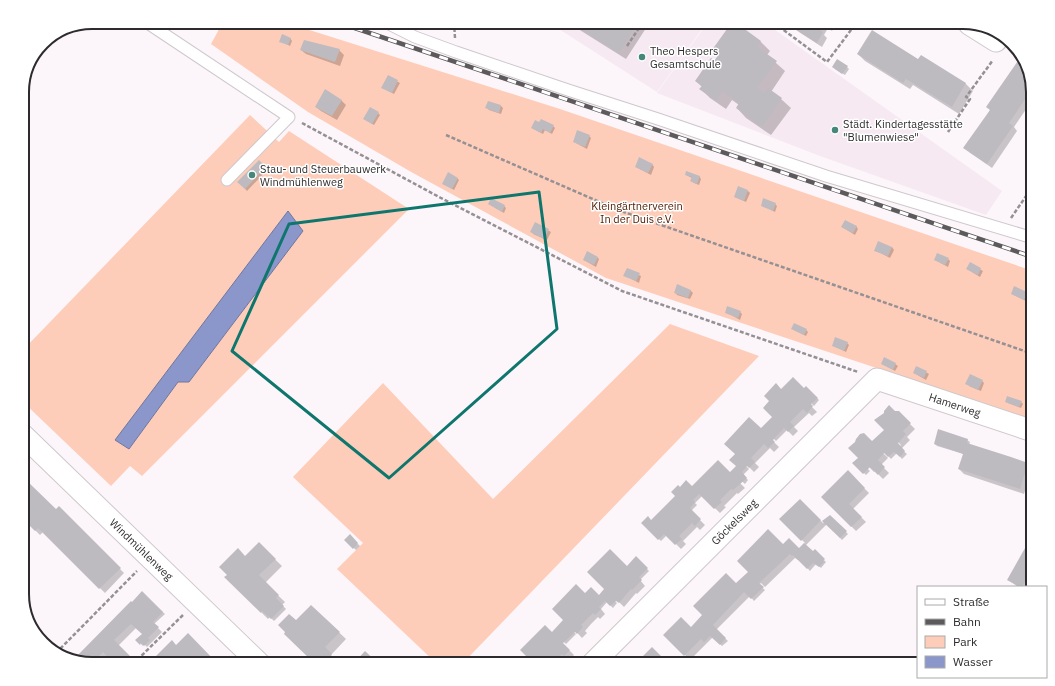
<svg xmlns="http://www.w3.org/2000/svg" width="1055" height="686" font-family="'IBM Plex Sans',sans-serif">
  <rect width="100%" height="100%" fill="#fcf6fa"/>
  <path fill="#f6e9f1" d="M548,22H707L657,92Z
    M708,22H764L1002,191L986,215L820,156L657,93Z"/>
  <path fill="#fecdb9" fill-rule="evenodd" d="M223,22H284L560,109L1033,271V420L606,278L413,173L308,112L211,44Z
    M250,115L279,142L289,131L409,209L142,476L130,466L111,486L22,401V351ZM288,211L303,231L189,382H178L129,449L116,440Z
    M670,324L759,356L462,664H437L337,569L363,543L293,477L383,383L493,499Z"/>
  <path fill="#8b96cb" stroke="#6f769c" d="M288,211L303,231L189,382H178L129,449L115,440Z"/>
  <path fill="#0003" d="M567,22H650L626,59Z
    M733,22L761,42L770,51L767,55L785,71L771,92L781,99L791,108L771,135L746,118L737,108L739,105L732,100L726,109L710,98L701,89L702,87L696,81L719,56L713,50Z
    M798,22H832L835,25L832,31L828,28L824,35L827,38L822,47L799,32L794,28Z
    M290,38L292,41L290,46L280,41Z
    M301,50H339L344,55L340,66L306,54Z
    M858,54L918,61L921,56L966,84L973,91L959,114L913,85L910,89L865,61Z
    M1024,57L1033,92V99L1014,127L1017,131L992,168L969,152L990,110Z
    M847,67L849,69L845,75L835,69Z
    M389,77L400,83L394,94L383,88Z
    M341,100L346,105L337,120L321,111L316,107Z
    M489,102L501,106L503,108L501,114L489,110L487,108Z
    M378,113L380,115L374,125L364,119Z
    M553,126L555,128L552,134L545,130L543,134L532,128Z
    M589,136L591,138L587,149L574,142Z
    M259,162L267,170L247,191L239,182Z
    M652,164L654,167L651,175L636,167Z
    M686,175L699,176L701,179L699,185L694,183L691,181L692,178Z
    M457,178L459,180L454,190L443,183Z
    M748,191L750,193L746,202L735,197Z
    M489,204L504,206L506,208L504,213Z
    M775,204L777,206L775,212L762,205Z
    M535,223L551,232L547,240L533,234Z
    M856,226L858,229L855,235L842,227Z
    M892,247L894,250L890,258L875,250Z
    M597,257L599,259L596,267L584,260Z
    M948,259L950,261L948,267L935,260Z
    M970,264L983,271L980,277L967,269Z
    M627,269L641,276L639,283L624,275Z
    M690,290L693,293L690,299L677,295L675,292Z
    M1026,293L1029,295L1026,301L1012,294Z
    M726,312H740L742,314L740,320Z
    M794,330H806L808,332L806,336Z
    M847,343L849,345L846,352L833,345Z
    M895,364L898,366L895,371L885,365Z
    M917,367L929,374L926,380L914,373Z
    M982,381L984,383L981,391L969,386Z
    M806,387L819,400L814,406L802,394L800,395L817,412L812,416L809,413L794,427L798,431L793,436L787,430L776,441L762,428L773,417L781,390L804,389Z
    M1006,401L1021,402L1023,404L1021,408L1008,403Z
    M895,412H898L915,429L907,437L910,440L901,449L907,454L902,459L897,453L891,459L874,441L899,447L901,445L876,420Z
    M750,419L779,447L774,452L770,448L755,463L759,467L754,472L744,462L743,463L749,469L743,475L748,480L745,484L737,477L735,478L745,488L738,494L737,493L724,506L726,507L720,513L702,496L695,503L697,505L691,511L705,525L700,530L697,527L683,541L686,544L681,549L667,535L661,541L642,523L651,521L676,496L680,488H692L730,474L737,466L736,454Z
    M864,434L888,458L881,465L889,473L883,479L875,471L874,472L850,448Z
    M967,440L970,442L969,445L1029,464L1030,460L1033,461V476L1030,475L1024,494L964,474L959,469L964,454L937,446L935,444Z
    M857,459L870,471L866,475L854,463Z
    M848,472L869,493L853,509L866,522L856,531L822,497Z
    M800,500L823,523L830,516L848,534L842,540L827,524L806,545L813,553L815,551L826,562L821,568L816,564L810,571L799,559L798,560L795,558L765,587L761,583L759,585L765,590L754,601L750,596L716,630L728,641L722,646L713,637L690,660L665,635L691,628L740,588L789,552L799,549L805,543L781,519Z
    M59,508L124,573L105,593L43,532L40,535L22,517L56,511Z
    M350,536L360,546L356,550L346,540Z
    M259,544L282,566L265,583L285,602L282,605L286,609L274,621L270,617L268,619L226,577Z
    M1033,544V579L1029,587H1018L1009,580Z
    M636,558L649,571L640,580L645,586L637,594L636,593L624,607L589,572L636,576Z
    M604,591L617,603L613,608L607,602L601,609L605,614L600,619L598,617L591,624L585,631L587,633L582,638L569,624L567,626L576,634L566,644L553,632L593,602Z
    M142,593L165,614L154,624L162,632L147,647L144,644L143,646L137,640L143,634L136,628L118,646L134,661L131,664H116L108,656L100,664H92L75,659L137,607Z
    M311,606L346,639L331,655L333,657L326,664H316L285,634Z
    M545,626L574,655L569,660L567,658L561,664H524L529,658Z"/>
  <path fill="#bebbc0" d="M568,22H638L619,53Z
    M732,22H735L761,41L757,47L777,61L757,88L764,93L768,88L782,98L762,127L736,108L739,103L722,91L716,101L699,89L702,86L695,81L711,58L715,60L718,55L712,50Z
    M797,22H830L827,27L823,25L820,30L823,32L817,43L793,28Z
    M872,30L918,59L921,55L966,83L952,107L906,79L903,83L857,54Z
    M282,34L291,38L288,45L279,42Z
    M304,40L340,49L335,62L300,50Z
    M1022,55L1024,57L1032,89L1009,123L1013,126L987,164L963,148L990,110L986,107Z
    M837,59L848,66L842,74L832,67Z
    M388,75L398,80L392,93L381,88Z
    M325,89L342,100L332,116L315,107Z
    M488,101L501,105L499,113L485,108Z
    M370,107L379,112L372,124L363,119Z
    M541,119L554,125L550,133L543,129L541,133L531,128L535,120L539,122Z
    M577,130L590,135L585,147L573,142Z
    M639,157L653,164L648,173L635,167Z
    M259,160L266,167L245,189L237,182Z
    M686,171L700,176L697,184L690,181L692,177L685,175Z
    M448,172L458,178L452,189L442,184Z
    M738,186L748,190L744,201L734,197Z
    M491,198L505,205L502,212L488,204Z
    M763,198L776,203L773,211L761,206Z
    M845,220L857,226L853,233L841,227Z
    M535,222L549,229L544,239L530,232Z
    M878,241L892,247L888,256L874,251Z
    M587,251L598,257L594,265L583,260Z
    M937,253L949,258L945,265L934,260Z
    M970,262L981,268L978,275L966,269Z
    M627,268L640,273L636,281L623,276Z
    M677,284L691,290L688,298L674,293Z
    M1014,286L1027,292L1024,300L1011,294Z
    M727,306L741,311L738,318L725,313Z
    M794,323L807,329L804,335L791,329Z
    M835,337L848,342L844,351L832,346Z
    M884,357L896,363L893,370L881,364Z
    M916,366L927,371L924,378L913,373Z
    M970,374L983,380L978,390L965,384Z
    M793,377L804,388L806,386L818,398L811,404L813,406L807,413L803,409L790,422L794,426L788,432L784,428L773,440L775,442L768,448L764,444L751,458L755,462L749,468L747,466L742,472L747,478L733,490L731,489L720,500L722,502L714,509L699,494L693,500L695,502L690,508L701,519L695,526L692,523L679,536L682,539L675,545L664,534L658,540L641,523L648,516L651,520L675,496L671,492L678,485L680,487L686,480L692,486L718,460L730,472L736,466L729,460L735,454L724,444L749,417L761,428L772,417L763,408L769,401L764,396L776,383L781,389Z
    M1007,396L1022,401L1019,407L1005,402Z
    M889,405L895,411H899L911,423L903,431L906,434L898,443L905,451L900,457L894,452L888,457L884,453L878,460L885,467L878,475L870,467L863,474L852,463L858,458L848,448L855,442L856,439L860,434L864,433L872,441L884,430L874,420L884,413V411Z
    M938,429L968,439L967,443L1011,457L1028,463L1030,459L1033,460L1032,475L1025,473L1020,489L958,469L963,454L934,444Z
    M848,470L865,488L849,504L862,517L851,527L821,497Z
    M25,479L56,509L59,506L121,568L99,589L38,528L35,531L22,518V481Z
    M800,499L821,520L801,541L779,519Z
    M830,515L847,531L840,538L822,521Z
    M768,529L783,544L789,538L799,548L804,543L813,551L815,549L825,559L823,561L824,562L819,567L813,563L807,569L793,555L792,556L790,554L759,583L764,587L751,599L744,592L713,625L726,638L720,645L710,636L704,642L701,639L684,656L663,635L681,617L691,627L702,615L693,606L726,573L736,583L748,572L737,561Z
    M350,534L358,543L353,549L344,540Z
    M1029,541L1033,543V567L1022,587H1020L1007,580Z
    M259,542L276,559L259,575L279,595L276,598L284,606L271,619L262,611L261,613L224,577L227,575L219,567L238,548L245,556Z
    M610,549L627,566L636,556L648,568L639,577L642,580L632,590L631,589L619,603L616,601L610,606L605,601L599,607L601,609L595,615L593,613L581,625L583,627L577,634L575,632L563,643L570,650L564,656L562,654L552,664H522L528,658L520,650L545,625L552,632L563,620L552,609L576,584L585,593L591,587L599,595L604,589L587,572Z
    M142,591L163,612L153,622L159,627L148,638L150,640L144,646L141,643L140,645L135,640L142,634L131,624L114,640L130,656L122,664H114L103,652L91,664L74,659L131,601L132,602Z
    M311,605L340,632L325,647L332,654L322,664H319L313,659L312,661L284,634L285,632L278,625L289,614L296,620Z
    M188,633L218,664H148L172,640L176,645Z
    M652,647L669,664H635Z
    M365,651L379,664H353Z"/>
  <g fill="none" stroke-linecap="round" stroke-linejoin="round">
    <defs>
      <path id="service" d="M146,22L289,117L227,180
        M385,22L415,37L456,52L568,90L658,119L826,176L1033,238"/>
      <g id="minor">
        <path d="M969,24L996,41L1001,33"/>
        <path id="s1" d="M22,434L260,664"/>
        <path id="s2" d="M592,664L877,379L1033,431"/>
      </g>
    </defs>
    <use href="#service" stroke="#cec8cc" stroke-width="13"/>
    <use href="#minor" stroke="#cec8cc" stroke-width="23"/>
    <path stroke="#949093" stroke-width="2.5" stroke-dasharray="4 2" stroke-linecap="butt" d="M454,22L455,38
      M774,23L827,62L857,22
      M627,46L643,22
      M302,123L441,198L622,291L858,372
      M948,132L970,99L966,97L993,60
      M446,135L618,210L1033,354
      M1011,218L1033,186
      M56,653L137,571
      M133,664L183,615"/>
    <use href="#service" stroke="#fff" stroke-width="11"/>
    <use href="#minor" stroke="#fff" stroke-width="21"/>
    <defs>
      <path id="rail" d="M337,22L1033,257"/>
    </defs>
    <use href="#rail" stroke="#5d5a5c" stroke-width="4.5"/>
    <use href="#rail" stroke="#fff" stroke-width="3" stroke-dasharray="9" stroke-linecap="butt"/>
  </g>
  <path fill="none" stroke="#0f766e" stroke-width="3" stroke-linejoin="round" d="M539,192L557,329L389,478L232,351L289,224Z"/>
  <g fill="#458779" stroke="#fff" stroke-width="1.5">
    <circle cx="642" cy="57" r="4"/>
    <circle cx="835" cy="130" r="4"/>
    <circle cx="252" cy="175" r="4"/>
  </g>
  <g text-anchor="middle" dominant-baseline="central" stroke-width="3" stroke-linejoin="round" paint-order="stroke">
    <g font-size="11" fill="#2d2b2d" stroke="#fff" text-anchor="start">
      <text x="650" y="51">Theo Hespers<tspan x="650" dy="13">Gesamtschule</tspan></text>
      <text x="843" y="124">Städt. Kindertagesstätte<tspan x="843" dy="13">"Blumenwiese"</tspan></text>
      <text x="260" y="169">Stau- und Steuerbauwerk<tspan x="260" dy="13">Windmühlenweg</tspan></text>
    </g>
    <g font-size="11" fill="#4f1a01" stroke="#fff">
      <text x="637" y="206">Kleingärtnerverein<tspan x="637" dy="13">In der Duis e.V.</tspan></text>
    </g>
    <g font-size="11" fill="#2d2b2d" stroke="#fff">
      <text stroke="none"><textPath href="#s2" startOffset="485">Hamerweg</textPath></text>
      <text stroke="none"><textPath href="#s2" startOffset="201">Göckelsweg</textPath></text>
      <text stroke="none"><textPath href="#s1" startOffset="166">Windmühlenweg</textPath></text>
    </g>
  </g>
  <path d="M0 0H1055V686H0ZM92 29H963A63 63 0 0 1 1026 92V594A63 63 0 0 1 963 657H92A63 63 0 0 1 29 594V92A63 63 0 0 1 92 29Z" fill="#fff" fill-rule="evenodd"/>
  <path fill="none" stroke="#2d2b2d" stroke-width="2" d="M92 29H963A63 63 0 0 1 1026 92V594A63 63 0 0 1 963 657H92A63 63 0 0 1 29 594V92A63 63 0 0 1 92 29Z"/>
  <rect x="917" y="586" width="130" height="92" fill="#ffffff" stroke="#abaaab"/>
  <rect x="925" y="599" width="20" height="6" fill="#ffffff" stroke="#abaaab"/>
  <text x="953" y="606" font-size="12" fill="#2d2b2d">Straße</text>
  <rect x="925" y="619" width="20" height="6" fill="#5d5a5c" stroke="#abaaab"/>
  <text x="953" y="626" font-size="12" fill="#2d2b2d">Bahn</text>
  <rect x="925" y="636" width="20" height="12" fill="#fecdb9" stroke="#abaaab"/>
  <text x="953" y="646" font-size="12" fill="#2d2b2d">Park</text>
  <rect x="925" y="656" width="20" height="12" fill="#8b96cb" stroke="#abaaab"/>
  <text x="953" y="666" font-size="12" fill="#2d2b2d">Wasser</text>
</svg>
